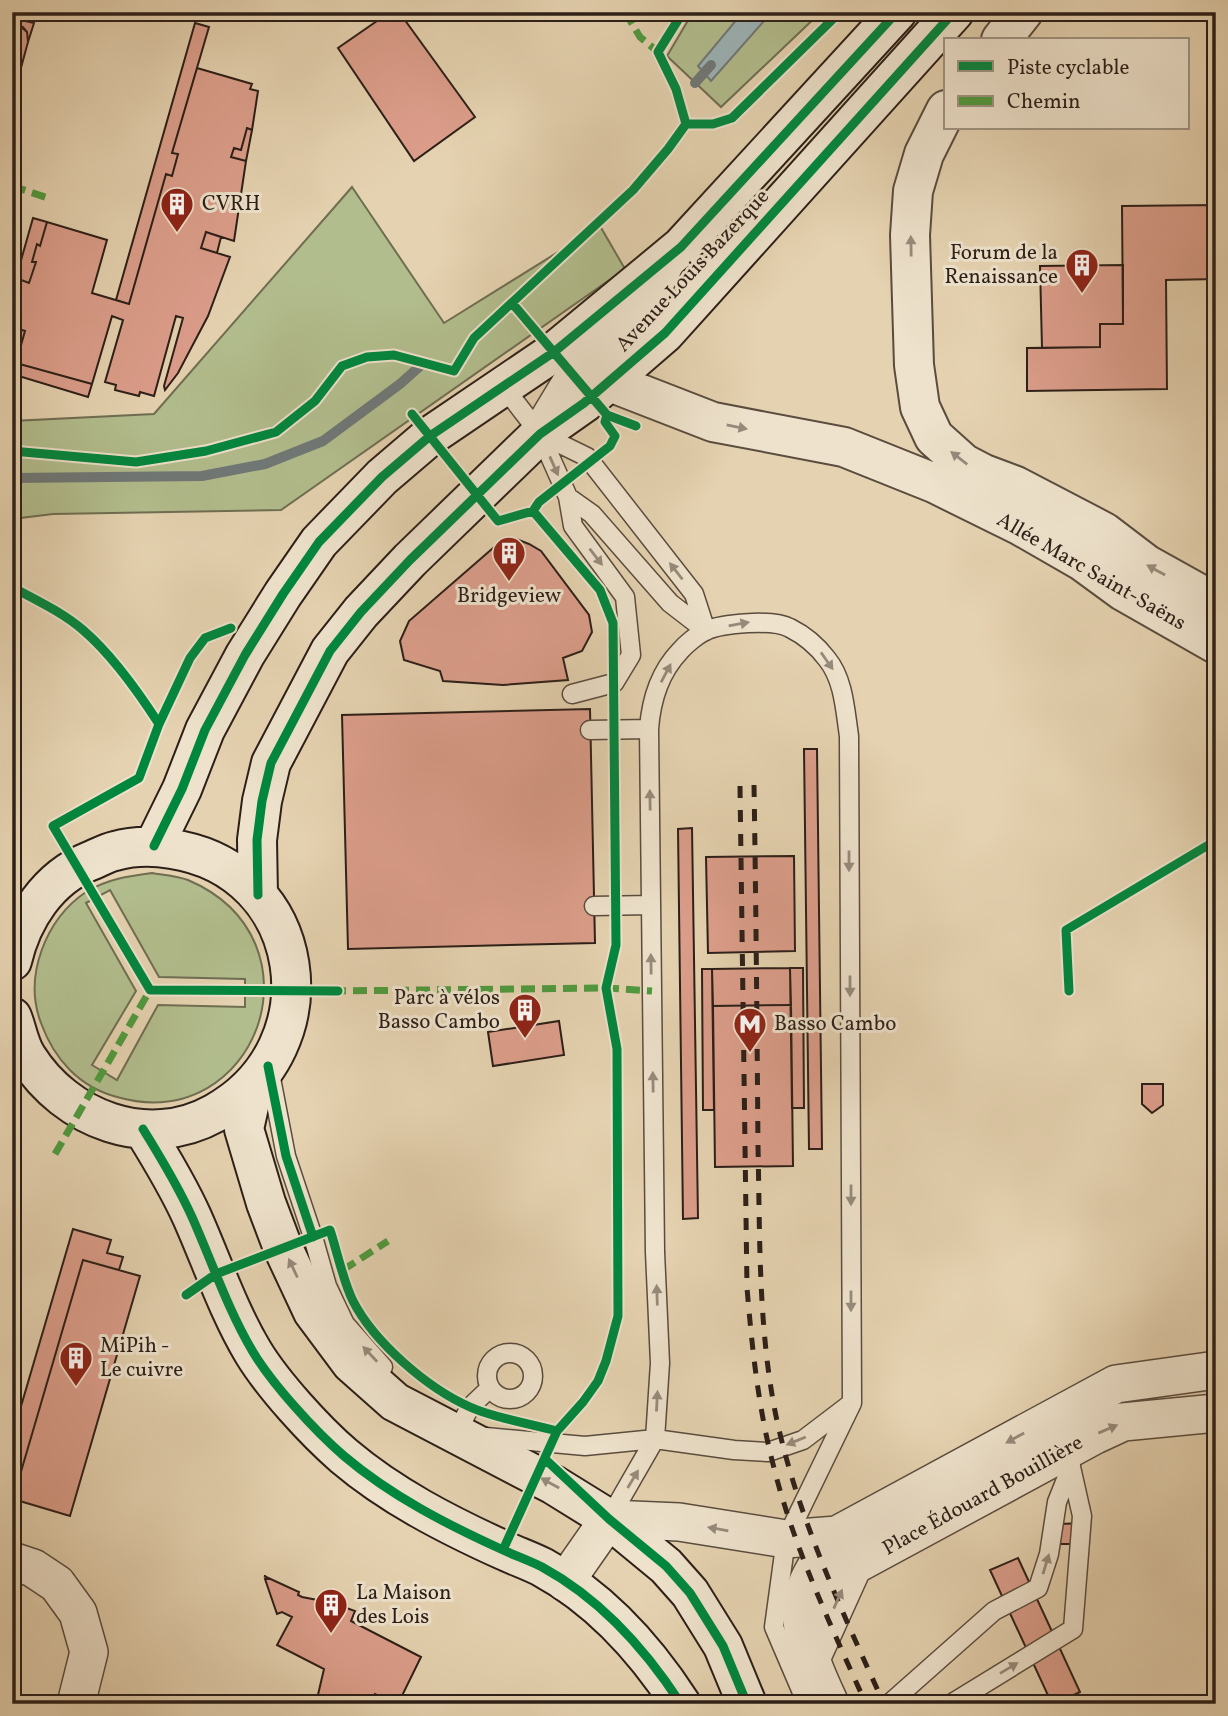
<svg xmlns="http://www.w3.org/2000/svg" width="1228" height="1716" font-family="Vollkorn,serif">
  <rect width="100%" height="100%" fill="#e5d2b0"/>
  <filter id="stains"><feTurbulence type="fractalNoise" baseFrequency=".00286" numOctaves="4"/><feColorMatrix values="0 0 0 0 .2 0 0 0 0 .09 0 0 0 0 .02 0 0 0 .5 -.17"/></filter>
  <radialGradient id="worn" r=".72"><stop offset=".6" stop-color="#630" stop-opacity="0"/><stop offset="1" stop-color="#630" stop-opacity=".3"/></radialGradient>
  <path fill="#b2bd8d" stroke="#6f6e52" stroke-width="2" fill-rule="evenodd" d="M693,12H821L721,107L667,56Z
    M352,187L444,323L600,226L625,269L281,510L53,514L12,519V421L154,414Z
    M152,873C164,875 178,876 188,880C328,940 257,1137 117,1097C79,1087 54,1059 41,1023C23,976 46,919 86,892C107,879 129,876 152,873ZM110,890L159,977L245,979V1007L158,1005L117,1080L92,1065L136,991L86,903Z"/>
  <path fill="#9cb4b8" stroke="#6f7878" stroke-width="2" d="M743,12H772L711,81L698,66Z"/>
  <g fill="none" stroke-linecap="round" stroke-linejoin="round">
    <path stroke="#6f7878" stroke-width="10" d="M695,83L711,65
      M12,478L202,476L265,464L323,441L400,384L419,367"/>
  </g>
  <path fill="#dc9e8b" stroke="#2c1f18" stroke-width="2" d="M390,12H399L475,117L414,161L338,48Z
    M21,20L34,23L28,42L27,32L20,26Z
    M12,23L23,27L27,32L28,42L12,101Z
    M195,23L209,27L172,153L178,154L172,176L166,174L129,304L116,300Z
    M197,68L252,84L250,89L258,91L252,130L247,128L241,150L234,148L231,157L246,161L234,241L206,232L201,248L230,257L208,316L178,373L165,390L164,386L183,318L176,316L154,396L140,392L139,396L115,390L116,385L105,382L123,320L112,316L92,384L16,363L25,331L12,327V292L16,278L29,283L36,262H32L37,244L40,246L47,222L107,240L92,293L129,304L166,174L172,176L178,154L172,153Z
    M247,128L252,130L246,161L231,157L234,148L241,150Z
    M1216,205V279L1166,280L1167,389L1027,391V348L1100,347V324H1123L1122,206Z
    M33,218L47,222L40,246L37,244L32,262H36L29,283L16,278Z
    M206,232L221,237L217,253L201,248Z
    M1123,265V324H1100V347L1042,348L1040,266Z
    M12,327L25,331L16,363L92,384L88,397L12,374Z
    M516,539L529,544L541,551L589,615L592,632L582,651L563,658L568,680L503,685L443,681L440,671L404,660L400,641L409,621L500,542Z
    M590,709L595,943L348,949L342,715Z
    M804,749H817L822,1149H809Z
    M692,828L698,1218L683,1219L678,829Z
    M794,856L795,951L708,953L706,857Z
    M790,968H803L804,1108H792Z
    M790,968L791,1005L713,1006L712,969Z
    M702,969H712L714,1110H703Z
    M791,1005L793,1166L715,1167L713,1006Z
    M559,1021L564,1055L493,1066L488,1032Z
    M1142,1084H1163V1105L1152,1113L1142,1104Z
    M73,1229L111,1240L107,1253L123,1257L119,1270L83,1260L13,1499L12,1437Z
    M83,1260L140,1276L70,1516L13,1499Z
    M1087,1523L1088,1544H1059L1058,1524Z
    M1018,1558L1080,1692L1055,1704H1052L990,1570Z
    M264,1576L299,1592L298,1595L302,1597L333,1603L355,1611L351,1621L421,1657L398,1704L375,1694L372,1704H297L305,1697L317,1699L324,1669L277,1645L292,1617L282,1612L277,1614L265,1579L268,1578Z"/>
  <g fill="none" stroke-linecap="round" stroke-linejoin="round">
    <defs>
      <path id="service" d="M503,386L540,434L568,497L573,526L625,597L631,655L614,683L572,694
        M540,434L587,457L694,594L706,631
        M568,497L592,514L670,603L705,630
        M590,730L649,729
        M594,906L651,905
        M269,1068L286,1156L313,1237L327,1286L345,1324L383,1367
        M487 1376a23 23 0 1 1 46 0a23 23 0 1 1-46 0Z
        M456,1434L470,1407L490,1388
        M486,1437L585,1446L655,1439L734,1450L768,1452L803,1440L849,1405
        M609,1519L655,1439L660,1363L655,1252L649,729C651,701 660,672 680,651C686,644 697,635 705,631C723,623 773,619 790,628C804,635 818,647 827,659C844,680 845,710 849,736L852,1403L786,1539L774,1627L807,1704
        M889,1704L994,1611L1038,1588L1049,1554L1057,1502L1071,1467
        M951,1704L1073,1629L1082,1516L1071,1467L1070,1448"/>
      <path id="minor" d="M540,434L575,376L636,321L667,259
        M12,1561L33,1568L57,1584L78,1613L89,1652L76,1704
        M565,1582L609,1519L679,1522L786,1539L837,1535L1116,1384L1216,1370
        M810,1661L853,1566L1095,1435L1123,1422L1216,1413
        M830,1704C813,1667 791,1623 808,1582C815,1566 827,1550 837,1535"/>
      <path id="tertiary" d="M1001,40L1023,12
        M946,110L924,154L913,191L910,235L914,365L920,407L934,437L963,463L984,474L1016,486L1104,532L1146,564L1216,603
        M610,382L713,422L844,447L934,483L1021,526L1082,561L1123,591L1216,644"/>
      <path id="secondary" d="M154,846L182,789L205,730L245,655L283,594L319,542L382,477L430,436L554,352L681,247L897,12
        M258,895L257,840L262,801L271,763L330,651L361,612L410,560L540,434L584,403L665,333L954,12
        M12,961C22,918 48,878 90,861C98,858 106,853 115,851C133,846 154,846 172,849C309,870 334,1047 215,1113C147,1151 66,1119 27,1057C19,1045 17,1029 12,1017
        M254,1084L244,1129L266,1203L283,1248L313,1312L351,1363L395,1402L554,1485L609,1519L666,1566L690,1593L723,1646L747,1704
        M143,1129C161,1158 178,1186 192,1217C212,1262 228,1310 253,1352C273,1385 315,1431 344,1456C391,1496 448,1525 503,1550C516,1556 530,1561 542,1567C599,1598 646,1650 681,1704"/>
    </defs>
    <use href="#service" stroke="#5a4c3e" stroke-width="21"/>
    <use href="#minor" stroke="#5a4c3e" stroke-width="40"/>
    <use href="#tertiary" stroke="#5a4c3e" stroke-width="42"/>
    <use href="#secondary" stroke="#2c1f18" stroke-width="42"/>
    <use href="#service" stroke="#eee2cc" stroke-width="18"/>
    <use href="#minor" stroke="#eee2cc" stroke-width="37"/>
    <use href="#tertiary" stroke="#eee2cc" stroke-width="38"/>
    <use href="#secondary" stroke="#eee2cc" stroke-width="38"/>
    <path stroke="#2c1f18" stroke-width="5" stroke-dasharray="12 12" stroke-linecap="butt" d="M754,785C756,906 757,1026 758,1146C760,1236 758,1328 776,1416C797,1516 842,1611 884,1704
      M740,786L747,1288C752,1347 758,1406 773,1464C793,1546 831,1626 866,1704"/>
    <path stroke="#4f9a3e" stroke-width="7" stroke-dasharray="14 7" stroke-linecap="butt" d="M625,12L640,37L658,52
      M12,186L51,199
      M332,991L606,988L652,991
      M55,1154L150,990
      M343,1270L388,1241"/>
    <defs>
      <path id="cycleway" d="M683,12L658,52L676,89L686,124
        M512,303L607,415L636,426
        M412,414L498,521L533,511L600,590L613,623L616,945L606,988L617,1049L618,1316L606,1361L598,1381L583,1402L557,1431L503,1550
        M12,451L136,462L206,451L276,432L315,401L342,366L367,357L394,355L454,371L474,338L633,190L668,149L686,124H713L732,118L840,12
        M533,511L539,502L610,446L615,436L605,422L607,415
        M12,587C36,600 62,612 83,630C111,654 139,693 159,724L139,778L53,826L150,990L338,991
        M159,724L190,658L205,638L231,628
        M154,846L182,789L205,730L245,655L283,594L319,542L382,477L430,436L554,352L681,247L897,12
        M258,895L257,840L262,801L271,763L330,651L361,612L410,560L540,434L584,403L665,333L954,12
        M1069,991L1066,930L1210,844L1216,847
        M268,1066L286,1156L313,1237
        M143,1129C161,1158 178,1186 192,1217C212,1262 228,1310 253,1352C273,1385 315,1431 344,1456C391,1496 448,1525 503,1550C516,1556 530,1561 542,1567C599,1598 646,1650 681,1704
        M186,1295L216,1274L330,1230C337,1251 343,1281 353,1301C374,1342 427,1388 470,1407C494,1418 531,1424 557,1431
        M545,1459L609,1519L666,1566L690,1593L723,1646L747,1704"/>
    </defs>
    <use href="#cycleway" stroke="#eee2cc" stroke-width="13"/>
    <use href="#cycleway" stroke="#00873e" stroke-width="9"/>
  </g>
  <defs><path id="oneway-solid" d="M-6-.8H1V-3.2L6.5 0L1 3.2V.8H-6Z" transform="scale(1.75)"/></defs>
  <g fill="#978a7b">
    <use href="#oneway-solid" transform="translate(911 246) rotate(-91)"/>
    <use href="#oneway-solid" transform="translate(737 427) rotate(11)"/>
    <use href="#oneway-solid" transform="translate(959 458) rotate(-142)"/>
    <use href="#oneway-solid" transform="translate(554 466) rotate(66)"/>
    <use href="#oneway-solid" transform="translate(596 557) rotate(52)"/>
    <use href="#oneway-solid" transform="translate(1156 570) rotate(-151)"/>
    <use href="#oneway-solid" transform="translate(676 571) rotate(-128)"/>
    <use href="#oneway-solid" transform="translate(739 624) rotate(-10)"/>
    <use href="#oneway-solid" transform="translate(827 661) rotate(55)"/>
    <use href="#oneway-solid" transform="translate(666 673) rotate(-62)"/>
    <use href="#oneway-solid" transform="translate(650 800) rotate(-91)"/>
    <use href="#oneway-solid" transform="translate(849 861) rotate(90)"/>
    <use href="#oneway-solid" transform="translate(651 964) rotate(-91)"/>
    <use href="#oneway-solid" transform="translate(850 986) rotate(90)"/>
    <use href="#oneway-solid" transform="translate(653 1082) rotate(-91)"/>
    <use href="#oneway-solid" transform="translate(851 1195) rotate(90)"/>
    <use href="#oneway-solid" transform="translate(293 1268) rotate(-115)"/>
    <use href="#oneway-solid" transform="translate(657 1295) rotate(-92)"/>
    <use href="#oneway-solid" transform="translate(851 1301) rotate(90)"/>
    <use href="#oneway-solid" transform="translate(370 1354) rotate(-133)"/>
    <use href="#oneway-solid" transform="translate(657 1401) rotate(-87)"/>
    <use href="#oneway-solid" transform="translate(1108 1429) rotate(-23)"/>
    <use href="#oneway-solid" transform="translate(1015 1438) rotate(151)"/>
    <use href="#oneway-solid" transform="translate(796 1441) rotate(158)"/>
    <use href="#oneway-solid" transform="translate(633 1479) rotate(-59)"/>
    <use href="#oneway-solid" transform="translate(550 1483) rotate(-151)"/>
    <use href="#oneway-solid" transform="translate(718 1529) rotate(-170)"/>
    <use href="#oneway-solid" transform="translate(1046 1564) rotate(-73)"/>
    <use href="#oneway-solid" transform="translate(838 1599) rotate(-66)"/>
    <use href="#oneway-solid" transform="translate(1009 1668) rotate(-31)"/>
  </g>
  <defs>
    <symbol id="building-pin" viewBox="-11 -11 22 30"><path d="M0 17L-7.5 6A9.5 9.5 0 1 1 7.5 6Z" fill="#8f2418" stroke="#eee2cc"/><path d="M-4-6H4V6H1V3H-1V6H-4ZM-2.5-4.3h1.7v1.8h-1.7ZM.8-4.3h1.7v1.8H.8ZM-2.5-1h1.7V.8h-1.7ZM.8-1h1.7V.8H.8Z" fill="#fff"/></symbol>
    <symbol id="metro-pin" viewBox="-11 -11 22 30"><path d="M0 17L-7.5 6A9.5 9.5 0 1 1 7.5 6Z" fill="#8f2418" stroke="#eee2cc"/><path d="M-5.5 5V-5H-3L0 0L3-5H5.5V5H3V-.5L0 4L-3-.5V5Z" fill="#fff"/></symbol>
  </defs>
  <g fill-rule="evenodd">
    <use href="#building-pin" x="158" y="185" width="38" height="52"/>
    <use href="#building-pin" x="1063" y="246" width="38" height="52"/>
    <use href="#building-pin" x="490" y="534" width="38" height="52"/>
    <use href="#building-pin" x="506" y="991" width="38" height="52"/>
    <use href="#metro-pin" x="731" y="1005" width="38" height="52"/>
    <use href="#building-pin" x="57" y="1339" width="38" height="52"/>
    <use href="#building-pin" x="312" y="1586" width="38" height="52"/>
  </g>
  <g text-anchor="middle" dominant-baseline="central" stroke-width="6" stroke-linejoin="round" paint-order="stroke">
    <g font-size="21" fill="#2c1f18" stroke="#eee2cc" text-anchor="start">
      <text x="202" y="204">CVRH</text>
      <text x="1058" y="253" text-anchor="end">Forum de la<tspan x="1058" dy="24">Renaissance</tspan></text>
      <text x="509" y="596" text-anchor="middle">Bridgeview</text>
      <text x="500" y="998" text-anchor="end">Parc à vélos<tspan x="500" dy="24">Basso Cambo</tspan></text>
      <text x="774" y="1024">Basso Cambo</text>
      <text x="100" y="1346">MiPih -<tspan x="100" dy="24">Le cuivre</tspan></text>
      <text x="356" y="1593">La Maison<tspan x="356" dy="24">des Lois</tspan></text>
    </g>
    <g font-size="21" fill="#2c1f18" stroke="#eee2cc">
      <text transform="translate(693 271) rotate(-47)">Avenue Louis Bazerque</text>
      <text transform="translate(1091 572) rotate(30)">Allée Marc Saint-Saëns</text>
      <text transform="translate(983 1496) rotate(-29)">Place Édouard Bouillière</text>
    </g>
  </g>
  <rect width="1228" height="1716" fill="none" stroke="#e5d2b0" stroke-width="42"/>
  <rect x="14" y="14" width="1200" height="1688" fill="none" stroke="#2c1f18" stroke-width="3.5"/>
  <rect x="21" y="21" width="1186" height="1674" fill="none" stroke="#2c1f18" stroke-width="2"/>
  <rect x="944" y="38" width="245" height="91" fill="#eee2cc" stroke="#a09484" stroke-width="2"/>
  <rect x="958" y="61" width="35" height="10" fill="#00873e" stroke="#a09484" stroke-width="2"/>
  <text x="1007" y="74" font-size="21" fill="#2c1f18">Piste cyclable</text>
  <rect x="958" y="96" width="35" height="10" fill="#4f9a3e" stroke="#a09484" stroke-width="2"/>
  <text x="1007" y="108" font-size="21" fill="#2c1f18">Chemin</text>
  <rect width="100%" height="100%" filter="url(#stains)"/>
  <rect width="100%" height="100%" fill="url(#worn)"/>
</svg>
